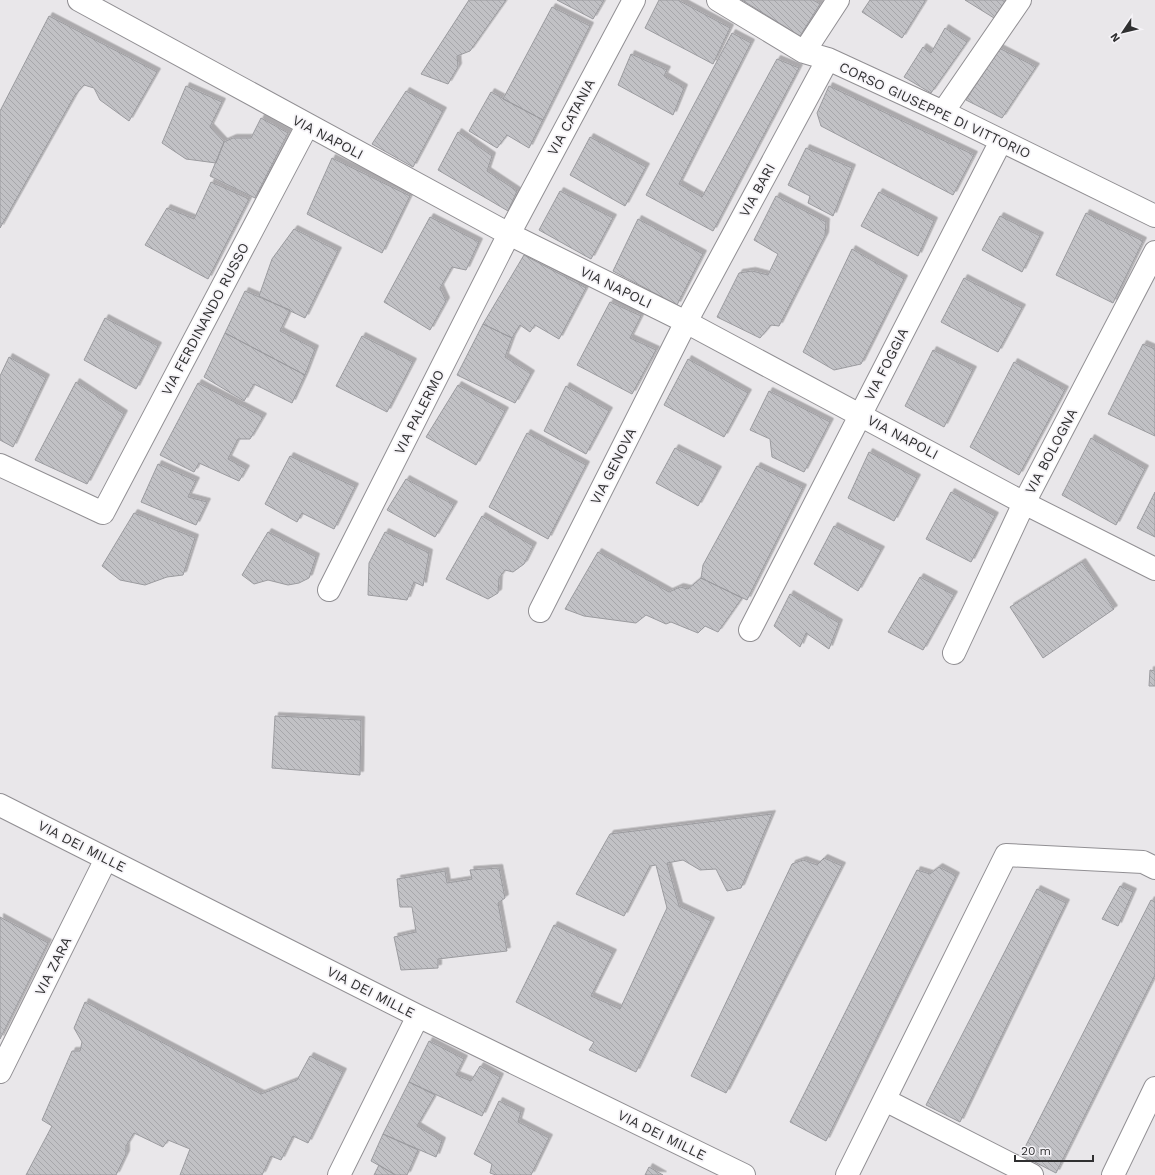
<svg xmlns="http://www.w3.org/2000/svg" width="1155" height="1175" font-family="'Work Sans',sans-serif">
  <defs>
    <pattern id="building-back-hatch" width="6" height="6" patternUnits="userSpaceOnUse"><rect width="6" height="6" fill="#c1c1c5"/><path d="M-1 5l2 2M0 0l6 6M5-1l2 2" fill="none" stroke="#a6a6aa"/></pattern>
    <filter id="shadow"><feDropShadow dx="3.5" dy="-3.5" stdDeviation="0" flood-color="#0004"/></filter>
  </defs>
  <rect width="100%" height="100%" fill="#e9e7ea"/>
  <path fill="url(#building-back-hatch)" stroke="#9b9b9f" filter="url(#shadow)" d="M469,0H506L470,51L457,56L458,67L448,84L421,74Z
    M557,0H604L593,19Z
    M659,0H678L730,28L713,64L645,28Z
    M742,0H813L820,4L800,36Z
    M870,0H923L925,1L902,38L862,12Z
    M965,0H1006L994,18Z
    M552,7L590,26L543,120L503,99Z
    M49,16L157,72L129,121L100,100L94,88L84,85L75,95L0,228V111Z
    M945,28L967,42L931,93L904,77L923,47L931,53Z
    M732,33L751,43L679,184L702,197L777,59L799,68L713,231L646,195Z
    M999,48L1036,67L1002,118L966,100Z
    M631,54L667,70L664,76L684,88L673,115L618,85Z
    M186,86L222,102L210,127L224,142L216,163L186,159L162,143Z
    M829,86L974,155L953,195L821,126L817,113Z
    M406,91L443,111L413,167L372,144Z
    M491,92L543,120L529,148L507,135L497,148L469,131Z
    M261,118L288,133L255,198L210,176L224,142L233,138H251Z
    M458,132L492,156L487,171L517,191L508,211L438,170Z
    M590,137L646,167L625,206L570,175Z
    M806,148L852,168L833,216L808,203L810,196L788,185Z
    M332,158L410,196L382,253L307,214Z
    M211,182L249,199L208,279L145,245L167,208L194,219Z
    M560,191L613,218L591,259L539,230Z
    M879,192L934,221L918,256L861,226Z
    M776,196L826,222L825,236L779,326L771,325L760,338L717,317L739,273L752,271L768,275L778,254L754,240Z
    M1086,213L1143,241L1113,303L1056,275Z
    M1000,216L1040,236L1022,272L982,250Z
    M430,217L479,242L466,270L452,267L440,288L446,301L430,330L384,302Z
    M638,219L703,254L677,305L613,271Z
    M294,229L338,251L305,318L259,296L272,259Z
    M852,249L904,279L861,364L834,370L803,352Z
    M524,255L586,288L559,339L535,325L530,332L520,325L512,338L483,324Z
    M964,278L1022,308L998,352L941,322Z
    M245,291L290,310L280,331L315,349L305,375L225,333Z
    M610,302L641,316L630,338L656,350L632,394L577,365Z
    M105,318L158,346L136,389L84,360Z
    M483,324L512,338L505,357L531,374L515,403L457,375Z
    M225,333L305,375L292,403L254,384L244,401L204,377Z
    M362,336L413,362L387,412L336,386Z
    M1143,344L1155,349V436L1108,414Z
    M933,350L973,370L944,427L905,406Z
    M9,357L46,378L13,447L0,440V376Z
    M688,359L748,393L724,437L664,405Z
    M1014,362L1065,390L1019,475L970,447Z
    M76,382L124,414L87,484L35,460Z
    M198,383L263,417L250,439H238L228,459L246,469L239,481L199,463L194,472L160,455Z
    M458,385L505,411L476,465L426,437Z
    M566,386L609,411L586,454L544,431Z
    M769,391L830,422L804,472L772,457L770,439L750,430Z
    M527,433L586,465L548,539L489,507Z
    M1091,438L1145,469L1116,525L1062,495Z
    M675,448L718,470L698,506L656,483Z
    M869,452L917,478L894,521L848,498Z
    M290,456L355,487L334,529L302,513L297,522L265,504Z
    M158,464L196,481L188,497L207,502L196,525L141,502Z
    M757,466L803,488L747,600L701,578L703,565Z
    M406,479L454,505L435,537L387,510Z
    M951,492L995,516L971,562L926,539Z
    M1155,492V537L1137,528Z
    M134,513L195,538L183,575L167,577L145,585L120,580L102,566Z
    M482,516L533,546L524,564L513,572L505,570L499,578L498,593L488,599L446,579Z
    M834,526L881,550L858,591L814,564Z
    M268,532L316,557L309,578L299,583L288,585L268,580L254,584L242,575Z
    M385,532L429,553L423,586L414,582L407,600L368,595L369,563Z
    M598,552L669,592L680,587L688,589L701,578L742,598L718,632L705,626L698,633L671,622L666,624L646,615L636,623L584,616L565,609Z
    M1082,562L1114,609L1043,658L1010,607Z
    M920,577L954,595L923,650L888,632Z
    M790,594L839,623L829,649L806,633L800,647L774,626Z
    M1150,670L1155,671V686H1149Z
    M275,716L361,720L360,775L272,768Z
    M772,814L741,888L727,891L716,869L700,870L683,860L667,863L679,906L711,921L636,1072L589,1050L594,1042L516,1002L554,925L613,953L591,996L620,1009L667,908L656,865L650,866L624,916L576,894L610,834Z
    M824,858L842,866L726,1093L691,1076L792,864L803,860L817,865Z
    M939,867L956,876L826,1141L790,1122L917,870L930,874Z
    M499,868L505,898L498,903L507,951L438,959V968L401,970L394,937L416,932L412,907H400L397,879L445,871L447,883L472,879L470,870Z
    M1120,886L1133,892L1118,926L1102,919Z
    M1037,889L1066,903L960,1122L926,1105Z
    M1151,900L1155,902V975L1056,1173L1021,1155Z
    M0,917L48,943L0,1039Z
    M85,1002L261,1094L297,1080L310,1056L343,1072L308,1143L293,1136L281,1160L271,1156L262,1175H180L190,1149L168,1140L163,1147L134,1133L126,1146V1154L116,1175H26L52,1126L42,1120L72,1051H80L82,1042L74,1028Z
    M429,1041L464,1059L456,1075L471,1081L480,1066L500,1077L482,1116L409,1082Z
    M409,1082L435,1095L417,1126L442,1141L436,1157L383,1134Z
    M499,1101L521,1112L518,1122L549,1138L531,1175H496L490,1173L492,1164L474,1154Z
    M383,1134L418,1150L407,1175H396L371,1161Z
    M379,1165L395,1175H374Z
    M649,1167L663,1175H645Z"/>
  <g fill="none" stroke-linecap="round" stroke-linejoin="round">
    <defs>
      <path id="street" d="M79,0L509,234L686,322L1024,503L1155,569
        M718,0L804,52L828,59L943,112L1155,216
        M804,52L838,0
        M943,112L1020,0
        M0,465L103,513L307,126
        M329,590L509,234L634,0
        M540,611L686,322L828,59
        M750,630L1001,141
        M954,653L1024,503L1155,252
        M0,805L418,1016L744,1175
        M0,1072L106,859
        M885,1100L1032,1175
        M339,1175L418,1016
        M847,1175L1006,855L1143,862L1155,868
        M1113,1175L1155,1088"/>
    </defs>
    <use href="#street" stroke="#918f93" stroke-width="24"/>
    <use href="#street" stroke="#fff" stroke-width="22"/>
  </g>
  <g text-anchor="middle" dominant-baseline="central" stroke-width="3.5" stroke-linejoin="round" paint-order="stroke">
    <g font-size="14" fill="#303031" stroke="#f6f4f8">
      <text transform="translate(935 110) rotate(25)">CORSO GIUSEPPE DI VITTORIO</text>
      <text transform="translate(571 117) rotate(-62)">VIA CATANIA</text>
      <text transform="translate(328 137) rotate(28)">VIA NAPOLI</text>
      <text transform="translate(757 190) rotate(-61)">VIA BARI</text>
      <text transform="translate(616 287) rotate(26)">VIA NAPOLI</text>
      <text transform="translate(205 319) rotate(-62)">VIA FERDINANDO RUSSO</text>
      <text transform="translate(886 364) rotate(-63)">VIA FOGGIA</text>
      <text transform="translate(419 412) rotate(-63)">VIA PALERMO</text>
      <text transform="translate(903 437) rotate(28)">VIA NAPOLI</text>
      <text transform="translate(1051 451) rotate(-62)">VIA BOLOGNA</text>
      <text transform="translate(613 466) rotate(-63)">VIA GENOVA</text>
      <text transform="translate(82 846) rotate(27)">VIA DEI MILLE</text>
      <text transform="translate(53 966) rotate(-63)">VIA ZARA</text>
      <text transform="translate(371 992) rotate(27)">VIA DEI MILLE</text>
      <text transform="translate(662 1135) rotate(26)">VIA DEI MILLE</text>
    </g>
  </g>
  <g transform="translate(1123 32) rotate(235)" stroke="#f6f4f8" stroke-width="3" paint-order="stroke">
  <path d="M0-3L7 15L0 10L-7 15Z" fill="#303031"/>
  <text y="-6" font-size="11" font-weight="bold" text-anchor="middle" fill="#303031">N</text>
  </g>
  <path d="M1015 1155v6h78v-6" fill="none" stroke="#303031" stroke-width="2"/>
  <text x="1021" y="1155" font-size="12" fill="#303031" stroke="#f6f4f8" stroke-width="3" paint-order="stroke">20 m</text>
</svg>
